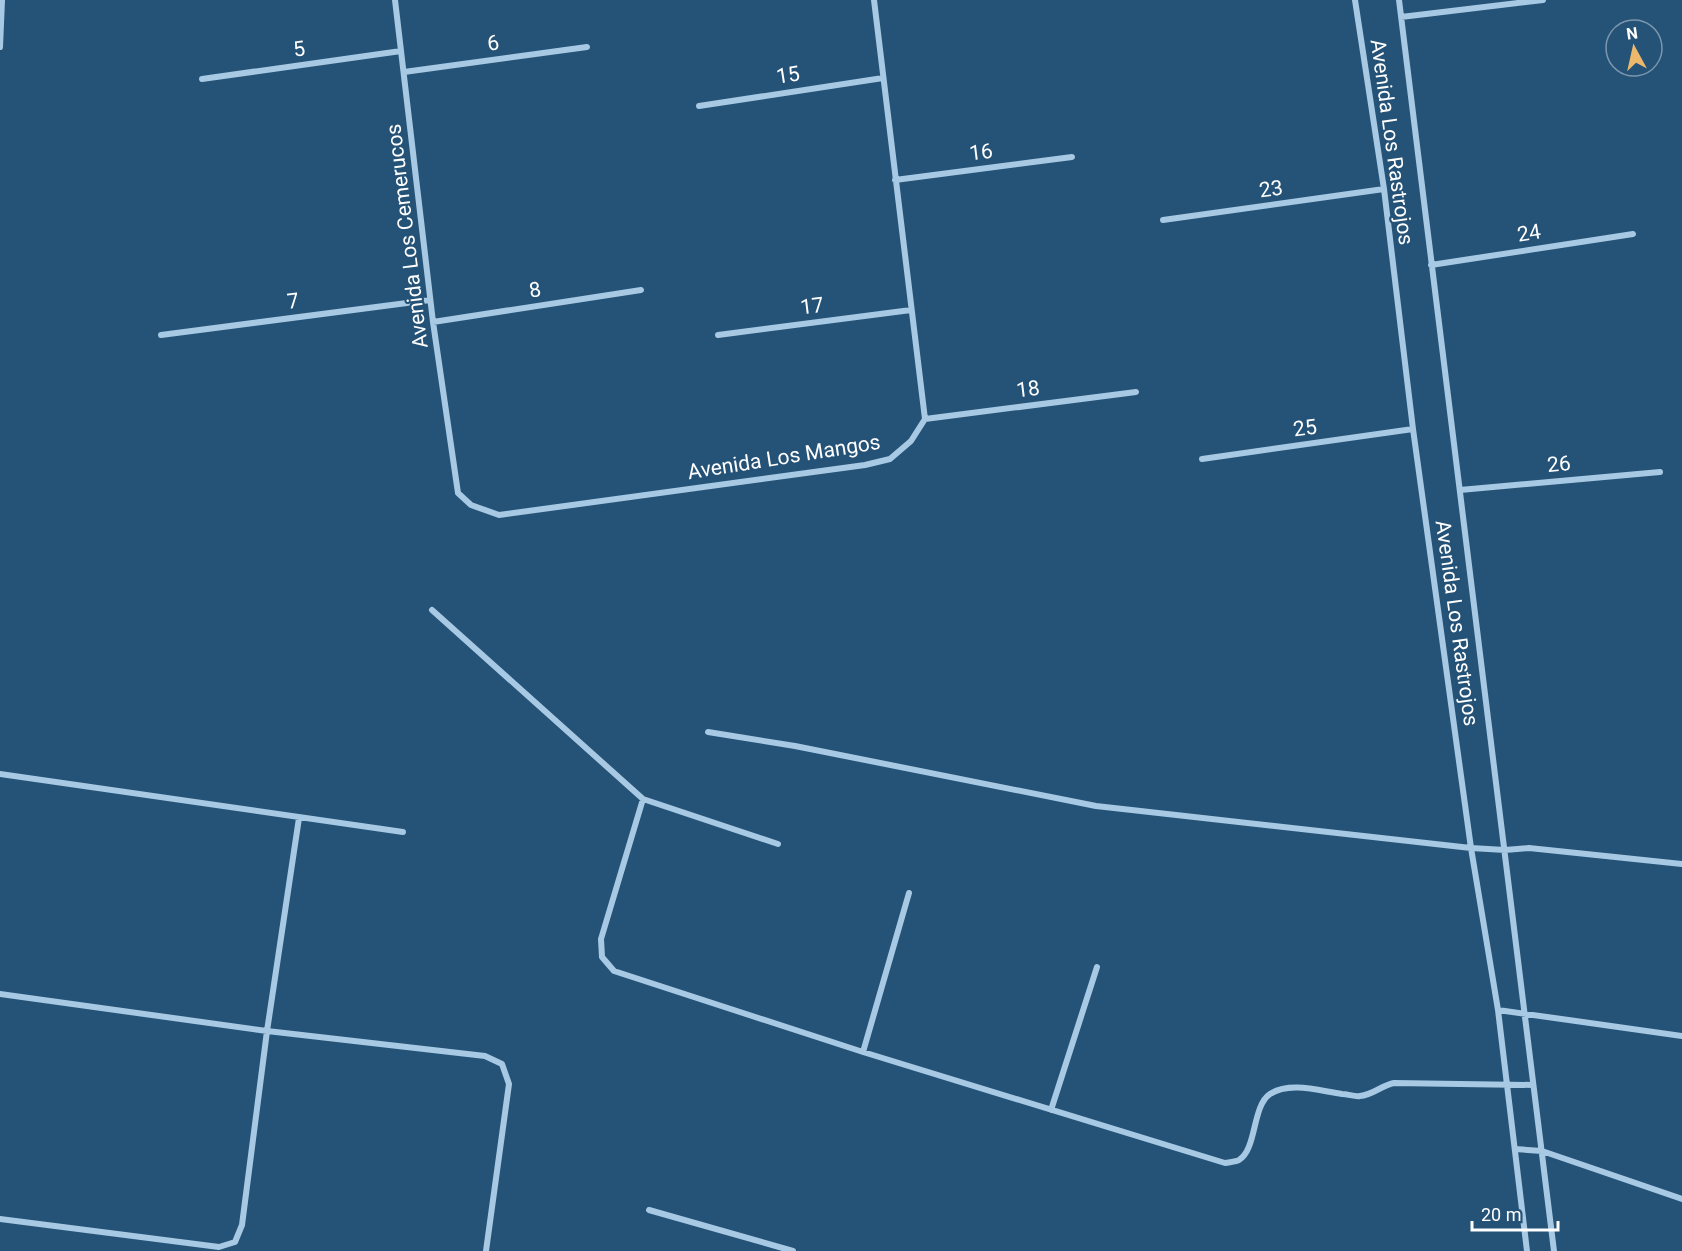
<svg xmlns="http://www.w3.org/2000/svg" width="1682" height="1251" font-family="Roboto,sans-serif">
  <rect width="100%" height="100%" fill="#255277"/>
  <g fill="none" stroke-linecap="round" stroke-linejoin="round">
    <path stroke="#a7c9e3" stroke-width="6" d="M395,0L433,322L458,493L471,505L499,515L865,465L890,459L911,441L925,419L874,0
      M1355,0L1384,189L1413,429L1471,848L1498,1010L1527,1251
      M1399,0L1554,1251
      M1401,17L1543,0
      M0,47L2,0
      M404,72L587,47
      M202,79L401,51
      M699,106L883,78
      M895,180L1072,157
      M1163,220L1384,189
      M1431,265L1633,234
      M433,322L641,290
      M161,335L430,300
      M718,335L911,310
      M925,419L1136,392
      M1202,459L1413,429
      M1460,490L1660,472
      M432,610L643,799
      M708,732L795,746L1096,806L1471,848L1505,850L1529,848L1682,864
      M0,774L403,832
      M778,844L643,799L601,939L602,957L614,971L863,1052L1225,1163C1229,1162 1236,1162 1239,1160C1257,1149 1252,1106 1270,1094C1290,1081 1320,1091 1342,1094C1348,1094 1355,1097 1360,1096C1373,1095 1382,1085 1394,1083L1533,1085
      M0,994L267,1031L485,1056L502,1064L509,1084L486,1251
      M1498,1010L1682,1036
      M863,1052L909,893
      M1051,1110L1097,967
      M1515,1149L1542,1151L1682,1199
      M649,1210L793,1251
      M0,1219L219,1247L235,1242L242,1225L267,1031L299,818"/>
  </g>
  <g text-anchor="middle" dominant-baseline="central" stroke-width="4.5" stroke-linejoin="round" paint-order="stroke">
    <g font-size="21" fill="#fff" stroke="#255277">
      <text transform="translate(493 43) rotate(-8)">6</text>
      <text transform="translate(299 49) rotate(-8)">5</text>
      <text transform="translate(788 75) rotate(-9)">15</text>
      <text transform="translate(1392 142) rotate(82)">Avenida Los Rastrojos</text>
      <text transform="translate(981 152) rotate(-7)">16</text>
      <text transform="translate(1271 189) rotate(-8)">23</text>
      <text transform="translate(1529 233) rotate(-9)">24</text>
      <text transform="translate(407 236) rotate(-97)">Avenida Los Cemerucos</text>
      <text transform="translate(535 290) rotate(-9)">8</text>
      <text transform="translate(293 301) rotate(-7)">7</text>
      <text transform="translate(812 306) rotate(-7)">17</text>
      <text transform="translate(1028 389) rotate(-7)">18</text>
      <text transform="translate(1305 428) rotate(-8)">25</text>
      <text transform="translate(784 457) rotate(-9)">Avenida Los Mangos</text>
      <text transform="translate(1559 464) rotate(-5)">26</text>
      <text transform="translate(1457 623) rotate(82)">Avenida Los Rastrojos</text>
    </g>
  </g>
  <g transform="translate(1634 48) rotate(352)"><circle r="28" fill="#255277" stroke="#7c97ad" stroke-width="1.5"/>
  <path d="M0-4.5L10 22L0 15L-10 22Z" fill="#ecb96c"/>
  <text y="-9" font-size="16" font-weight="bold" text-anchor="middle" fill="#ffffff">N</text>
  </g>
  <path d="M1472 1221v9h86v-9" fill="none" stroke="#ffffff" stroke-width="3"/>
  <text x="1481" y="1221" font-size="18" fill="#ffffff" stroke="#255277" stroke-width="4.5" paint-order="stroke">20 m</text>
</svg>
